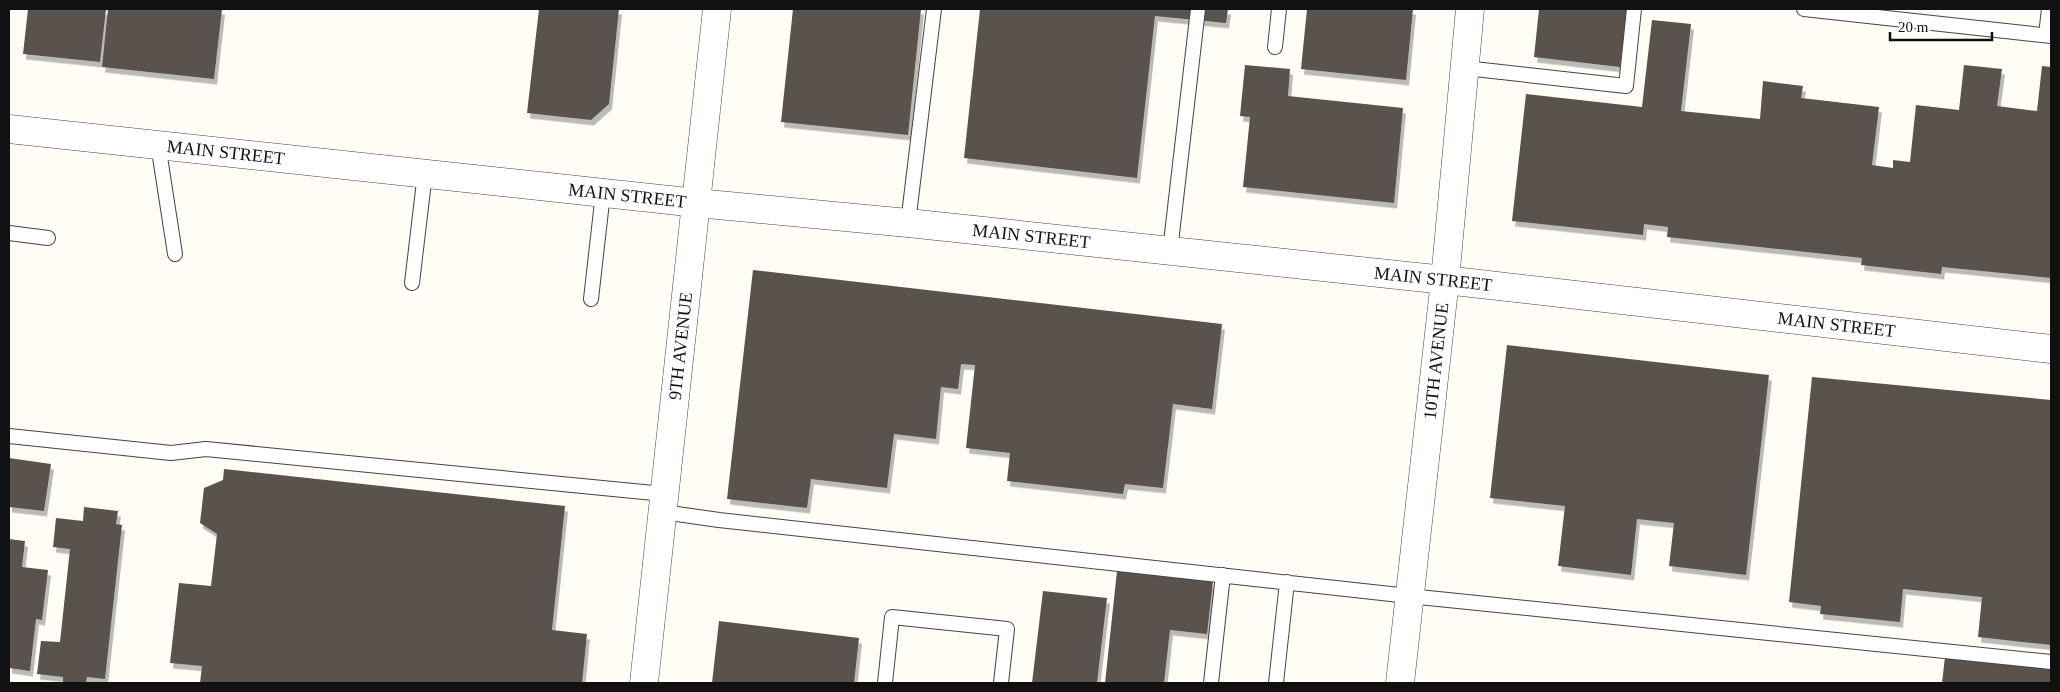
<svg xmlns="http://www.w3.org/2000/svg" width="2060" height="692" font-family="'Times New Roman',serif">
  <defs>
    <filter id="shadow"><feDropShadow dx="3" dy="5.5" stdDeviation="0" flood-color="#0004"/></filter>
  </defs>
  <rect width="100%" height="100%" fill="#fffdf5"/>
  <path fill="#5a524d" filter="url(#shadow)" d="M28,9H106L100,62L23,54Z
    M108,9H222L214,79L102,67Z
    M539,9H619L609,104L591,120L527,113Z
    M793,9H921L908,135L781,122Z
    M980,9L1013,10L1228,9L1226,23L1155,16L1137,178L964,158Z
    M1307,9H1413L1406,80L1301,69Z
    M1539,9H1627L1620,67L1534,57Z
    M1652,20L1691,24L1681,111L1760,119L1763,81L1803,86L1801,98L1879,107L1872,165L1893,168V160L1910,162L1916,105L1959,110L1964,65L2002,69L1997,106L2037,111L2042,66L2051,67V278L1942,267L1941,274L1861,265L1862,258L1667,237L1668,227L1644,224L1643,235L1512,221L1526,94L1642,107Z
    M1245,65L1290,69L1288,96L1403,108L1394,203L1243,187L1250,117L1240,116Z
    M753,270L1222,324L1212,409L1173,404L1163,488L1125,484L1123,494L1007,481L1010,453L966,448L975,365L961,364L958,389L941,387L936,439L894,434L887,488L811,479L807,508L727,499Z
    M1507,345L1769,375L1746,575L1669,566L1674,523L1637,519L1631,575L1558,566L1565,506L1490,498Z
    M1812,377L2051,400V645L1978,637L1982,597L1903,589L1900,622L1820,614L1821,606L1789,602Z
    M9,458L51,464L44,511L9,507Z
    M224,469L565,506L552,630L587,634L582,683H200L202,666L170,663L179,583L211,586L217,534L200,523L204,488L223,480Z
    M84,507L118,511L116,524L122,525L105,679L87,677L86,683H73L63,682V677L37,674L41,641L60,642L70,549L53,547L56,518L83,521Z
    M9,539L25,541L22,567L48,570L42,620L36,619L30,671L9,668Z
    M1117,571L1213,581L1207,634L1170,630L1164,683H1105Z
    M1043,591L1107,598L1097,683H1032Z
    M719,621L859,638L854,683H712Z
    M1945,657L2051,668V683H1942Z"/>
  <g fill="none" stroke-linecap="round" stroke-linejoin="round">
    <defs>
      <path id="lane" d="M1804,9L2051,36
        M2046,35L2049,9
        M1275,47L1279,9
        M1465,68L1626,86L1634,9
        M158,144L175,254
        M908,223L934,9
        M9,233L48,238
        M1170,251L1198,9
        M412,283L425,173
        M591,299L603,193
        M9,436L171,453L206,449L664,494
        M663,512L719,520L1409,596L2051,662
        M885,683L892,617L1007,629L1001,683
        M1211,683L1223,575
        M1276,683L1287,582"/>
      <g id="street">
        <path id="s1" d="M9,129L697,203L908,223L1445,280L2051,349"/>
        <path id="s2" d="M644,683L717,9"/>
        <path id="s3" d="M1400,683L1445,280L1470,9"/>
      </g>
    </defs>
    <use href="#lane" stroke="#444" stroke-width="16"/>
    <use href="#street" stroke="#444" stroke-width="29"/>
    <use href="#lane" stroke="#fff" stroke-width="14"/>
    <use href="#street" stroke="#fff" stroke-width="28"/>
  </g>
  <g text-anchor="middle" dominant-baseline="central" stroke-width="5" stroke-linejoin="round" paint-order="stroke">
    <g font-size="18" fill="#111" stroke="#fff">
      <text stroke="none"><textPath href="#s1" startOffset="218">MAIN STREET</textPath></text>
      <text stroke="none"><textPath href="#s1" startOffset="622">MAIN STREET</textPath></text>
      <text stroke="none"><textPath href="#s1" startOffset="1028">MAIN STREET</textPath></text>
      <text stroke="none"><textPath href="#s1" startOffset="1432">MAIN STREET</textPath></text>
      <text stroke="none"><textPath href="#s1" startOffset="1838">MAIN STREET</textPath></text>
      <text stroke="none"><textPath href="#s2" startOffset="339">9TH AVENUE</textPath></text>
      <text stroke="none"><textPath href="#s3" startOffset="324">10TH AVENUE</textPath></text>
    </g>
  </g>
  <rect width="2060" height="692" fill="none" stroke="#111111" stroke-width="20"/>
  <path d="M1890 32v8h102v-8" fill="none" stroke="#111111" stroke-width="2.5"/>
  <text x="1898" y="32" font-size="15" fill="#111111" stroke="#ffffff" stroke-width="4" paint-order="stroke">20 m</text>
</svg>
